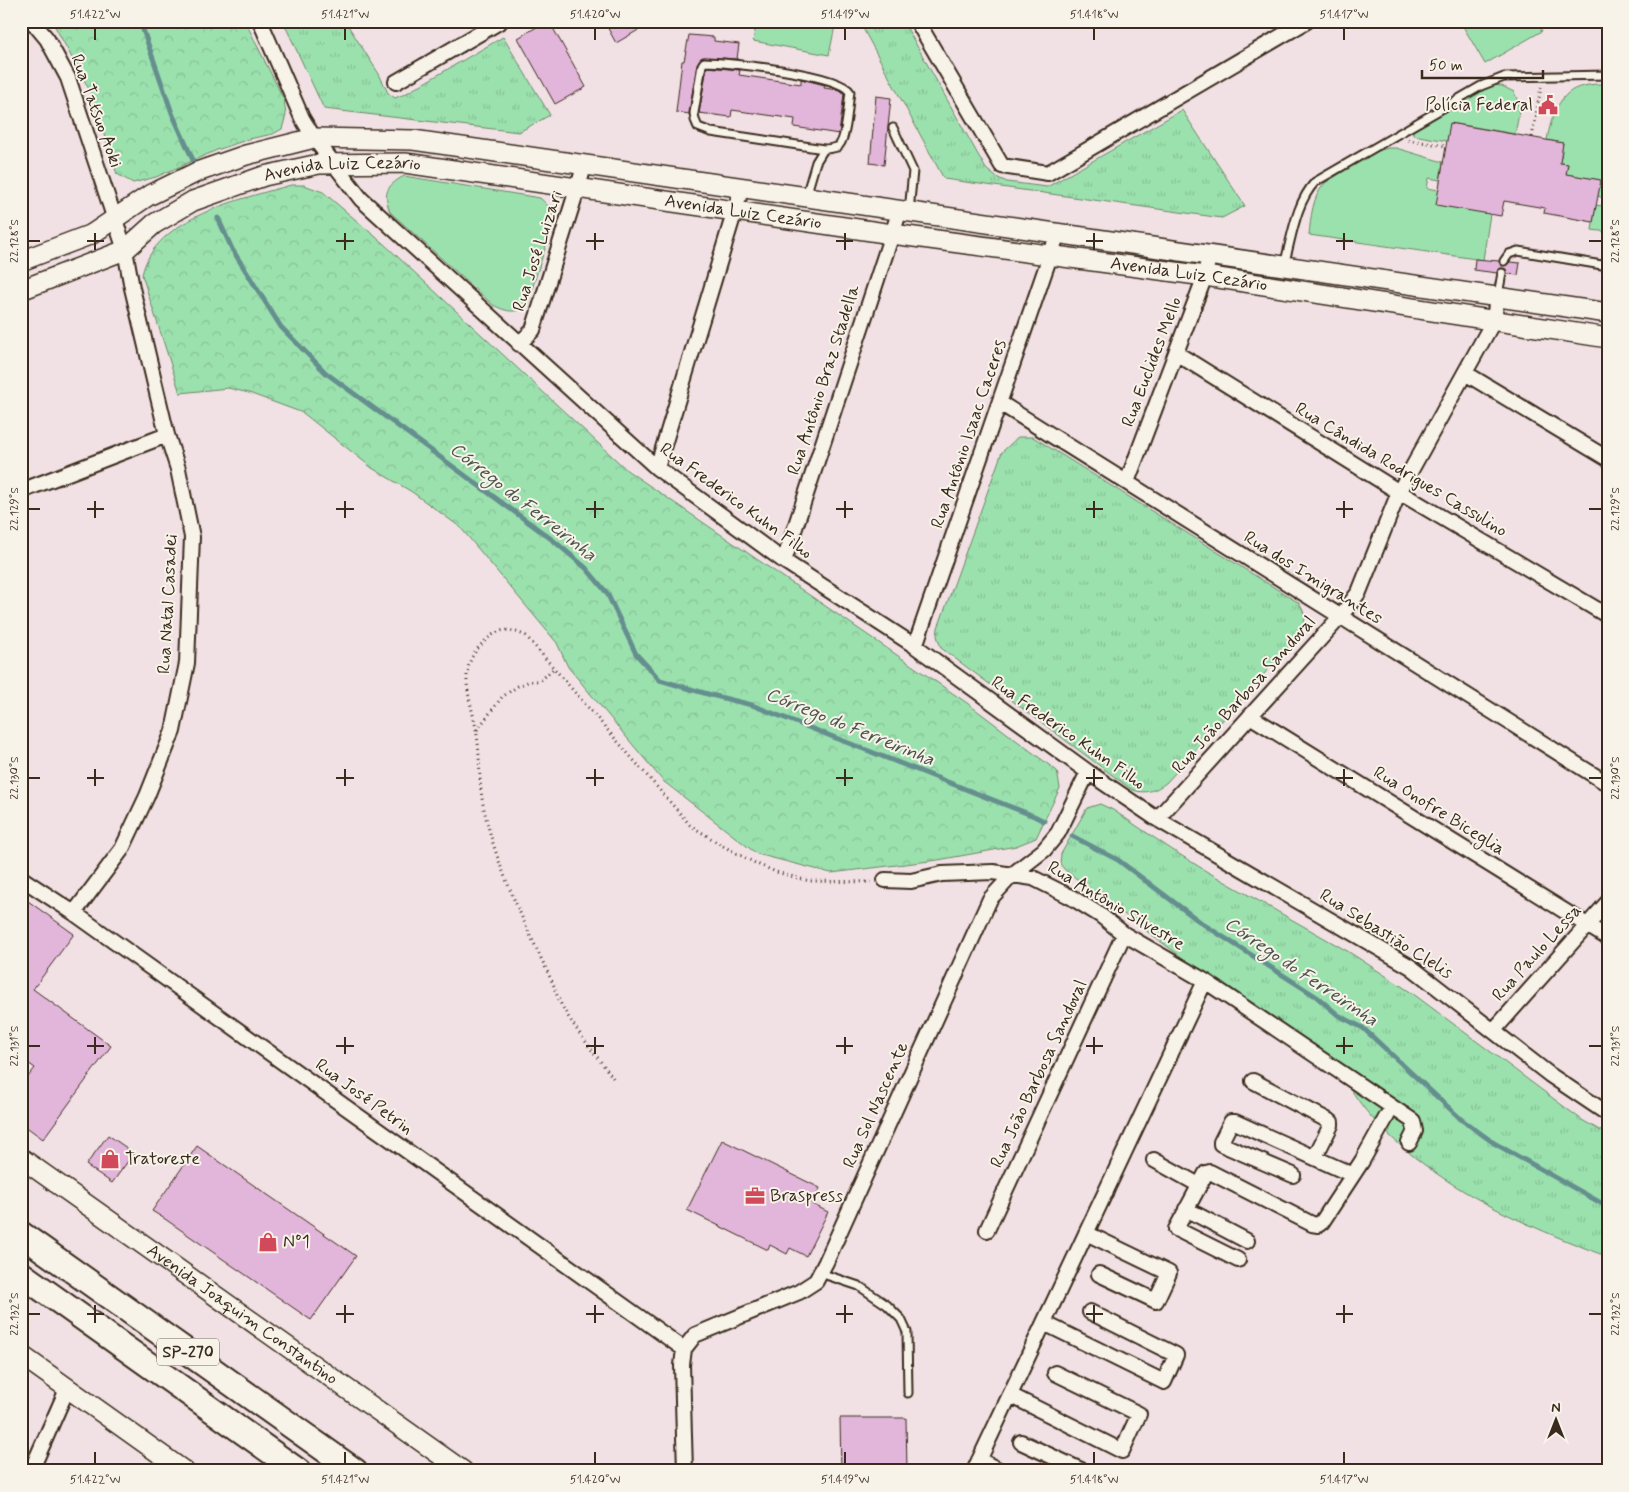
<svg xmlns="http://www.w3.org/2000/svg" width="1629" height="1492" font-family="Mynerve,sans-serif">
  <defs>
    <pattern id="forest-crowns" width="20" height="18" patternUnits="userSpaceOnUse" patternTransform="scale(1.25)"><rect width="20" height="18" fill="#9be1ae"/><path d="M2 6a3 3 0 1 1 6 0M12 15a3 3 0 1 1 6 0" fill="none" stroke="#86c195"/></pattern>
    <pattern id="park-tufts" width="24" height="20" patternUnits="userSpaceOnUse" patternTransform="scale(1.25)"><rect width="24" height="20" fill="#9be1ae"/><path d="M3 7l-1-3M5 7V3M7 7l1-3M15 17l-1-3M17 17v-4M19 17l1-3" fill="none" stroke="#86c195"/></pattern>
  </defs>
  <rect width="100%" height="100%" fill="#f1e1e4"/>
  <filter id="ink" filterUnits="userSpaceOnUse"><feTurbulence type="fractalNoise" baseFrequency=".02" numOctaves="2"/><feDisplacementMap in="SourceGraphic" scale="10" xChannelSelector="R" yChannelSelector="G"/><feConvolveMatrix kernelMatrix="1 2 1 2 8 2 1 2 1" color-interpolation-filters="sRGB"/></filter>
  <g filter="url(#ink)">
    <path fill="#9be1ae" stroke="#6b8666" d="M757,21H836L829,55L753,41Z
      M1460,21H1536L1542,31L1485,64Z
      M1604,84L1608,85V232L1592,230L1596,205L1602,206L1603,198L1598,196L1600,180L1566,174L1568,164L1560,163L1563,143L1547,140C1551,118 1559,90 1584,86C1591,84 1597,84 1604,84Z
      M1491,85L1502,86L1514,92C1522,108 1518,118 1515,134L1451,123L1447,141L1413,135V130Z
      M1388,148H1396L1443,162L1440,180L1429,178L1427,188L1439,190L1490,214L1483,260L1309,235C1311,217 1312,197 1325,183L1374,152Z
      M404,176L540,198C550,207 555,212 552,226L527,305C516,315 505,311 493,305L390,212C383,193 386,186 404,176Z"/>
    <path fill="url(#forest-crowns)" stroke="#6b8666" d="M52,21H245L284,100L286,115L282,129L273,134L249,139L217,150L156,177L133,183L117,174L89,89Z
      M291,185H304L323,192L384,244L628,471L967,703L1057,771L1060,788L1036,838L1016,846L938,860L831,873L757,854L663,781L568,667L557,643L460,527L412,492L372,468L303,413L249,393L228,388L180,393L142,275C154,217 242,199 291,185Z"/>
    <path fill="url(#park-tufts)" stroke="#6b8666" d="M283,21H345L379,74L388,93L395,98L405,94L503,37L550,115L519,132L324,109Z
      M859,21H903L986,169L996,177L1007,182L1047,187L1182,110L1245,206L1222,218L944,179Z
      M1018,437H1033L1299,603C1307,617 1306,621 1299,635L1167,782C1156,791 1144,795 1131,789L941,648L937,636L938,628L1002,452Z
      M1100,804L1113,810L1171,849L1206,871L1349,952L1412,993L1582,1120L1608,1135V1257C1522,1224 1441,1190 1376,1122C1363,1109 1353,1092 1342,1077L1065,870L1060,864L1061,854L1087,808Z"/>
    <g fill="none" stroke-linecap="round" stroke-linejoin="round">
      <path stroke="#658f8e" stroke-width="5" d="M140,21L172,113L193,160
        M218,218L232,249L281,327L326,373L554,541L586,568L607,593L636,654L660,680L711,695L752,705L1034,816L1044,821
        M1072,836L1118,860L1203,924L1317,997L1338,1015L1363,1028L1462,1120L1494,1143L1608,1207"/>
    </g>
    <path fill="#e2b6da" stroke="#3b2a1e" d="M547,21H549L586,87L555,104L518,38Z
      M604,21H654L616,43Z
      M689,35L714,37V41L739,44L737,59L704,57L700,59L697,64L689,114L676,112L682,61H684Z
      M707,67L740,70L739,75L801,84V79L825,85L824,88L839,90L844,94L839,134L794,127L795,119L732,110L731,117L699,113Z
      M876,96L891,98L884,165L870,163Z
      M1450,123L1563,143L1560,163L1568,164L1566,174L1601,180L1593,222L1544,213L1545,208L1504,201L1501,216L1436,205Z
      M1475,259L1499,261L1501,265L1504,266L1510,262L1520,263L1518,275L1507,274L1506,269L1502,268L1498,269L1497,273L1474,270Z
      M21,896L74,934L33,989L111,1046L43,1139L21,1123V1086L35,1068L21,1058Z
      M108,1135L134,1153L112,1183L86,1165Z
      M722,1140L820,1188L812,1204L828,1212L806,1256L790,1248L787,1254L770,1245L768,1250L687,1210Z
      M197,1146L356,1256L311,1320L165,1219L152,1211Z
      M840,1418H906L907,1471H841Z"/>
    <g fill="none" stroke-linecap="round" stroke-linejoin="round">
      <defs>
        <path id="lane" d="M893,128L913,171L909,211
          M806,196L816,162L824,149C828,149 833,148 837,147C847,142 848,103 850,92C839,74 728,62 704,62L702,65L694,113L695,120L698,127L711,132L824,149
          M1504,261L1509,254L1518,251L1608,266
          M1284,265C1292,238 1295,204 1315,182L1481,86L1504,77L1608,75
          M1498,295L1502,273
          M820,1273L859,1286L887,1305L901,1319L907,1332L908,1393"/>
        <path id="street" d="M32,21L47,39L68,78L125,250L132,288L167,435L178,469L192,537L187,663L173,731L147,796L122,849L74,913
          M260,21L302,118L314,138L361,199L657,468L784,561L915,646L1088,772L1157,819L1411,967L1550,1075L1608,1114
          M917,21L1002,166L1048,173L1307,21
          M396,82L501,21
          M519,344L533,330L585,164
          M1176,353L1399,492L1608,616
          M1465,373L1608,459
          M1000,403L1608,784
          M657,468L742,187
          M1127,482L1205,276L1209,255
          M21,491L167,435
          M784,561L900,210
          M915,646L1058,233
          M1250,716L1608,938
          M1157,819L1340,617L1359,592L1399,492L1494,320L1497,297
          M21,878L74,913L684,1349
          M885,880L911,881L942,874L993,872L1033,878L1071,897L1100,915L1124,934L1205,981L1413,1121L1415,1131L1409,1143
          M1494,1030L1608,902
          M1253,1081L1331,1122V1125L1315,1157
          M1154,1160L1199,1185
          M1293,1175L1221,1144V1142L1231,1122H1235L1353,1175
          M1186,1209L1247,1241
          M987,1230L1124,934
          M1086,1233L1169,1273L1156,1301L1099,1274
          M1238,1260L1176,1229L1206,1173L1210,1172L1312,1224L1318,1225L1322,1222L1362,1161L1392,1107
          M1044,1323L1164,1382L1176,1355L1090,1312
          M1010,1395L1122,1451L1139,1414L1055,1373
          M1021,1442L1083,1471
          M979,1460L1001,1471
          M31,1471L68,1387
          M685,1471L682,1365L684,1349L695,1335L799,1292L816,1281L826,1262L990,899L1013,874L1044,850L1058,833L1088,772
          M974,1471L1205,981"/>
        <g id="secondary">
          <path d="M21,261L92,234L148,196L197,172L246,155L314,138L413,140L1608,313"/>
          <path id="s1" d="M21,290L125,250L154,224L193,201L264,176L319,164L405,163L892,234L1205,276L1608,338"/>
          <path id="s2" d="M21,1158L463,1471"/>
          <path d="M21,1355L184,1471"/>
        </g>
        <path id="highway" d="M21,1234L355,1471
          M21,1274L298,1471"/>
      </defs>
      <use href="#lane" stroke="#3b2a1e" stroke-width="11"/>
      <use href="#street" stroke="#3b2a1e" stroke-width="18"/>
      <use href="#secondary" stroke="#3b2a1e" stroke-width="22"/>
      <use href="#highway" stroke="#3b2a1e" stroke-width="28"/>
      <path stroke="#3b2a1e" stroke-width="3" stroke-dasharray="1 4" stroke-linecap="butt" d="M1532,137L1541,87
        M1408,140L1446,146
        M477,730L502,697L518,686L530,681H540L554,668
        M613,1078C596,1054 560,1013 554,986C528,929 497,871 484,809C478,783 481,755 476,729C470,695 455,668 485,641C500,627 509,628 526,636L690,825L723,846L757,864L776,872L809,881L871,882"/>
      <use href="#lane" stroke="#f7f3e8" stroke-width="7"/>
      <use href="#street" stroke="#f7f3e8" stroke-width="14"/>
      <use href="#secondary" stroke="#f7f3e8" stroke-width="19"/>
      <use href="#highway" stroke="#f7f3e8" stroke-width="24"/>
    </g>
  </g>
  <path fill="none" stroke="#3b2a1e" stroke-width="2" d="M95,28V40M345,28V40M595,28V40M845,28V40M1094,28V40M1344,28V40M95,233V250M345,233V250M595,233V250M845,233V250M1094,233V250M1344,233V250M28,241H40M87,241H104M336,241H354M586,241H604M836,241H853M1086,241H1103M1336,241H1353M1589,241H1602M95,501V518M345,501V518M595,501V518M845,501V518M1094,501V518M1344,501V518M28,509H40M87,509H104M336,509H354M586,509H604M836,509H853M1086,509H1103M1336,509H1353M1589,509H1602M95,769V786M345,769V786M595,769V786M845,769V786M1094,769V786M1344,769V786M28,778H40M87,778H104M336,778H354M586,778H604M836,778H853M1086,778H1103M1336,778H1353M1589,778H1602M95,1037V1054M345,1037V1054M595,1037V1054M845,1037V1054M1094,1037V1054M1344,1037V1054M28,1046H40M87,1046H104M336,1046H354M586,1046H604M836,1046H853M1086,1046H1103M1336,1046H1353M1589,1046H1602M95,1305V1323M345,1305V1323M595,1305V1323M845,1305V1323M1094,1305V1323M1344,1305V1323M28,1314H40M87,1314H104M336,1314H354M586,1314H604M836,1314H853M1086,1314H1103M1336,1314H1353M1589,1314H1602M95,1452V1464M345,1452V1464M595,1452V1464M845,1452V1464M1094,1452V1464M1344,1452V1464"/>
  <defs>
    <symbol id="civic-bare" viewBox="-9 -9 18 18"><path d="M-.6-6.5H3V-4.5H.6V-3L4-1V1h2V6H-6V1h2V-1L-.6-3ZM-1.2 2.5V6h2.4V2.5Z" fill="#d1495b" stroke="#f7f3e8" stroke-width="2.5" paint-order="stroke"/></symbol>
    <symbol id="shop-bare" viewBox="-9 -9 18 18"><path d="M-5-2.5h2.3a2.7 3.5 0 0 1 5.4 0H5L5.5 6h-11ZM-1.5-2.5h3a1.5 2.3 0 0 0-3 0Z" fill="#d1495b" stroke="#f7f3e8" stroke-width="2.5" paint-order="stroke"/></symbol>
    <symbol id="office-bare" viewBox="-9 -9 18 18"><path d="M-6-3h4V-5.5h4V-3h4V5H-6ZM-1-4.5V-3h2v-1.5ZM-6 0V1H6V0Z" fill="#d1495b" stroke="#f7f3e8" stroke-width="2.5" paint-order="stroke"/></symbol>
  </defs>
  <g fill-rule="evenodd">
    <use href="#civic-bare" x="1534" y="91" width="28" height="28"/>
    <use href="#shop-bare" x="96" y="1145" width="28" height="28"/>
    <use href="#office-bare" x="741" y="1182" width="28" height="28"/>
    <use href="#shop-bare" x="254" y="1228" width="28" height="28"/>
  </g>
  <g text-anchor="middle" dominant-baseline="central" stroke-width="4" stroke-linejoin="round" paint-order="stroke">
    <rect fill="#f7f3e8" stroke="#73665b" stroke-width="1" x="157" y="1338.5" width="62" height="27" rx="4"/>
    <g font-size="16" font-weight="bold" fill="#3b2a1e">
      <text x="188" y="1352">SP-270</text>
    </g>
    <g font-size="18" fill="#3b2a1e" stroke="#f7f3e8" text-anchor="start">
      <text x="1533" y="105" text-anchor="end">Polícia Federal</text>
      <text x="125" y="1159">Tratoreste</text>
      <text x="770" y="1196">Braspress</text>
      <text x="283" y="1242">Nº1</text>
    </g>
    <g font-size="18" fill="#3b2a1e" stroke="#f7f3e8">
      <text transform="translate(96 111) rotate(70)">Rua Tatsuo Aoki</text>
      <text stroke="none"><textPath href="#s1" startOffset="350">Avenida Luiz Cezário</textPath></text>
      <text stroke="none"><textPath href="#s1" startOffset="755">Avenida Luiz Cezário</textPath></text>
      <text transform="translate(538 251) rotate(-72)">Rua José Luizari</text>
      <text stroke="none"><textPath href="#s1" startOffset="1205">Avenida Luiz Cezário</textPath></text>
      <text transform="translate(1152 362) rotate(-69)">Rua Euclides Mello</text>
      <text transform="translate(824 380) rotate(-72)">Rua Antônio Braz Stadella</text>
      <text transform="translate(969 434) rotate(-71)">Rua Antônio Isaac Caceres</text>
      <text transform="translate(1401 470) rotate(31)">Rua Cândida Rodrigues Cassulino</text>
      <text transform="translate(736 501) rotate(36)">Rua Frederico Kuhn Filho</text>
      <text transform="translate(1313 578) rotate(32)">Rua dos Imigrantes</text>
      <text transform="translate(168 604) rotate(-87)">Rua Natal Casadei</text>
      <text transform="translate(1244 695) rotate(-48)">Rua João Barbosa Sandoval</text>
      <text transform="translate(1068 733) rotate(35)">Rua Frederico Kuhn Filho</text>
      <text transform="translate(1439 811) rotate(32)">Rua Onofre Biceglia</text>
      <text transform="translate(1116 906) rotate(31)">Rua Antônio Silvestre</text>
      <text transform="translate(1386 934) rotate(32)">Rua Sebastião Clelis</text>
      <text transform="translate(1537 953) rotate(-48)">Rua Paulo Lessa</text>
      <text transform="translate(1039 1074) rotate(-65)">Rua João Barbosa Sandoval</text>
      <text transform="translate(364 1097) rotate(36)">Rua José Petrin</text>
      <text transform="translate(876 1105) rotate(-66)">Rua Sol Nascente</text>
      <text stroke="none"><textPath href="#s2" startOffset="271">Avenida Joaquim Constantino</textPath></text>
    </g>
    <g font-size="19" font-style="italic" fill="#4c544d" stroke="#f7f3e8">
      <text transform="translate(523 502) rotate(38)">Córrego do Ferreirinha</text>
      <text transform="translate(850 727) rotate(22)">Córrego do Ferreirinha</text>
      <text transform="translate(1301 972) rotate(34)">Córrego do Ferreirinha</text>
    </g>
  </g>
  <rect width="1629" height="1492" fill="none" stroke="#f7f3e8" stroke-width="55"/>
  <g transform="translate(1556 1420)" stroke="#f7f3e8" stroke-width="4" paint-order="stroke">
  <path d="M0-4L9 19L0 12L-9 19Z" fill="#3b2a1e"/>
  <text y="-8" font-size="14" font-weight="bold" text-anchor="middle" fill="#3b2a1e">N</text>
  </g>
  <path d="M1422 70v8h121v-8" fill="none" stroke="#3b2a1e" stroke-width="2.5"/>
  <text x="1429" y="70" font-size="15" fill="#3b2a1e" stroke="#f7f3e8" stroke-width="4" paint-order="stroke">50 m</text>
  <rect x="28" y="28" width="1574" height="1436" fill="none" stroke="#3b2a1e" stroke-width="2"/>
  <g font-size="12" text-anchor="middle" fill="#3b2a1e">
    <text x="95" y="18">51.422°W</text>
    <text x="345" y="18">51.421°W</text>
    <text x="595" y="18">51.420°W</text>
    <text x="845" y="18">51.419°W</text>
    <text x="1094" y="18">51.418°W</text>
    <text x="1344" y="18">51.417°W</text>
    <text transform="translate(14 241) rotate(-90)" y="4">22.128°S</text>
    <text transform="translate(1615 241) rotate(-90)" y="4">22.128°S</text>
    <text transform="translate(14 509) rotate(-90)" y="4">22.129°S</text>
    <text transform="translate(1615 509) rotate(-90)" y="4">22.129°S</text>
    <text transform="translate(14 778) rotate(-90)" y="4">22.130°S</text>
    <text transform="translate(1615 778) rotate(-90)" y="4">22.130°S</text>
    <text transform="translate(14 1046) rotate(-90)" y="4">22.131°S</text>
    <text transform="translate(1615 1046) rotate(-90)" y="4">22.131°S</text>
    <text transform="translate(14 1314) rotate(-90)" y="4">22.132°S</text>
    <text transform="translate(1615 1314) rotate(-90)" y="4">22.132°S</text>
    <text x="95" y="1483">51.422°W</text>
    <text x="345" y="1483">51.421°W</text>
    <text x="595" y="1483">51.420°W</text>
    <text x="845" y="1483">51.419°W</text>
    <text x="1094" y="1483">51.418°W</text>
    <text x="1344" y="1483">51.417°W</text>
  </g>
</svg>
